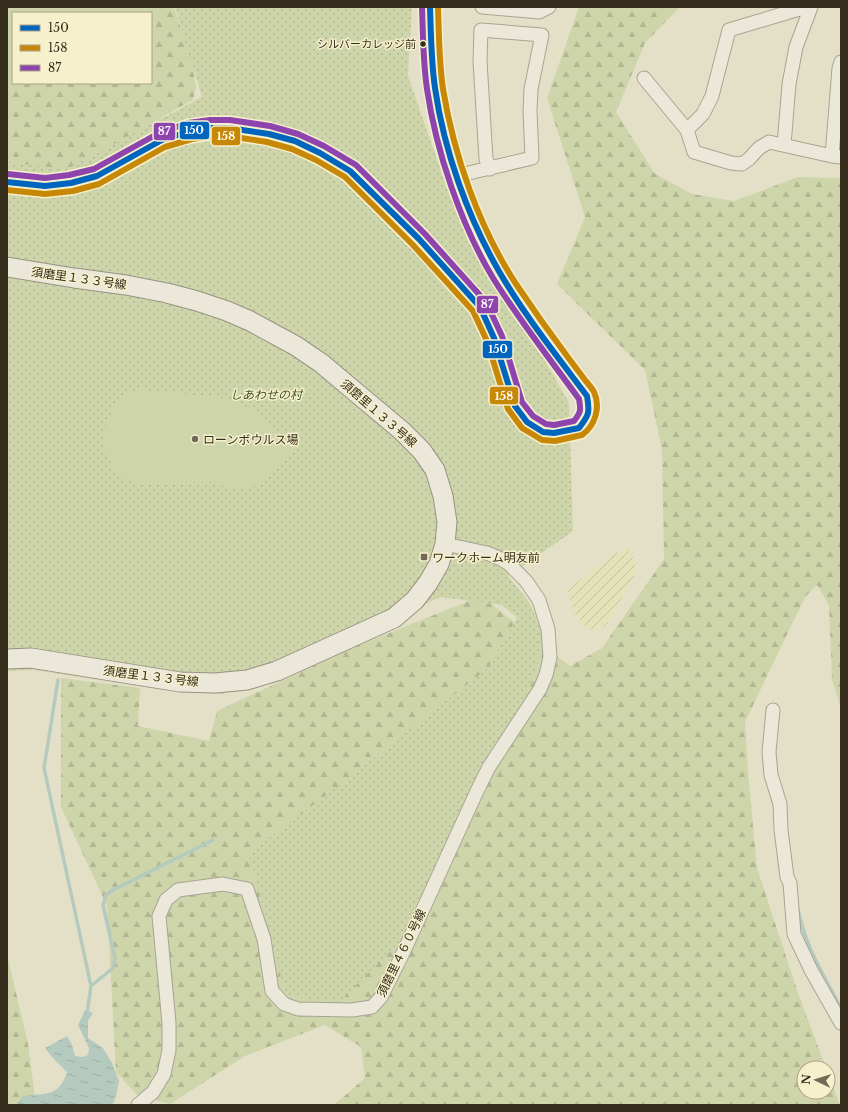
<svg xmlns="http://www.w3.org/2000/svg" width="848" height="1112" font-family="'Libre Baskerville','Noto Sans JP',serif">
  <defs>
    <pattern id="farmland-furrows" width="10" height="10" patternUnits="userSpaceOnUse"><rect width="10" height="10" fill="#e4e2b8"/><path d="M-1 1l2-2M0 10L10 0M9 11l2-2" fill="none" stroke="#c4c29e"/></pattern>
    <pattern id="forest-firs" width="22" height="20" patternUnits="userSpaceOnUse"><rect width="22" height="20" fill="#ced5aa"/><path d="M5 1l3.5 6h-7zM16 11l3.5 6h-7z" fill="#b2b792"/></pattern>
    <pattern id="park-dots" width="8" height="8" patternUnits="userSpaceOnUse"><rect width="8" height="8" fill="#ced5aa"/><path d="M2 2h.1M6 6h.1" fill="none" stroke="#b2b792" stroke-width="1.8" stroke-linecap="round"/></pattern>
    <pattern id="water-ripples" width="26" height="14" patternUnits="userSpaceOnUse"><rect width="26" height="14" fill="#b5cabf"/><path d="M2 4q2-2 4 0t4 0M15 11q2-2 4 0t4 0" fill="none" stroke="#9caea4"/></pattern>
  </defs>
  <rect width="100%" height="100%" fill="#e4e0c8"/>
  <path fill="url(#farmland-furrows)" d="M625,547L632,554L637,571L607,624L596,631L583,625L574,613L568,589Z"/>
  <path fill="url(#forest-firs)" fill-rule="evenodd" d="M7,7H174L192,61L196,87L193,100L167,114L97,160L68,175L7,174ZM13,13H151V83H13Z
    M579,7H680L645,43L616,112L655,174L692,194L734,201L798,177L841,178V708L832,680L829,605L817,585L805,597L745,722L748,773L757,868L798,993L826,1068H804V1092H828V1073L840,1105H334L365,1078L361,1047L325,1025L245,1056L170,1104L138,1096L116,1072L107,906L61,807V678L140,688L138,726L209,741L217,711L347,650L481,596L570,666L602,648L664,559L662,450L645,370L557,284L585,217L547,98Z
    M7,954L28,1044L36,1105H7Z"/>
  <path fill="url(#park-dots)" d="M175,7H412L408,76L447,188L569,403L573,531L529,562L508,576L531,605L543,637L531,685L399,942L339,1002L286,996L249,853L341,784L488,668L517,618L502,605L440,597L268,682L221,694L163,690L34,670L7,671V162L67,169L202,97Z"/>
  <path fill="#ced5aa" d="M139,389L230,399L238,402L252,410L279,437L291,441L293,455L285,459L263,481L250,488H230L211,482L138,484L121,476L112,466L106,453L104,435L107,421L114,408L124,396Z"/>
  <path fill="url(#water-ripples)" d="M85,1010L93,1013L88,1021V1038L103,1048L112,1063L119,1081L116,1097L112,1105H16L23,1096C46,1093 59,1097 67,1072L52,1057L45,1048L67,1036L72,1045L75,1056L83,1057L88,1055L89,1048L78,1025Z"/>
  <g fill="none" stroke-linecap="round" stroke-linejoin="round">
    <path stroke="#b5cabf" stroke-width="3.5" d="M58,680L44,768L91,986
      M798,909C805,946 824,976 841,1008
      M87,1014L91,986L113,968L115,958L103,905L106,895L113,890L213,840"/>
    <path stroke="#c1bca5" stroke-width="19" stroke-dasharray="19 10" stroke-linecap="butt" d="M402,223L419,239"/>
    <defs>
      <path id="street" d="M482,7L539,12L549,7
        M806,7L729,30L712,96L703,114L687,130L694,152L731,163L742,164L749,159L759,148L769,142L832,156
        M841,62L839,68L832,156L841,157
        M644,78L687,130
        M784,145L789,84L796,47L811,7
        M456,176L532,158L530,111L531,89L542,35L481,30L480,61L486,159L490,169
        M773,710L769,752L771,775L780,804L781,830L787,877L790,883L794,934L811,970L841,1023
        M138,1105L153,1092L164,1074L169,1050V1023L159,916L166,900L178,890L223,884L247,889L264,939L272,991L284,1004L298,1009L352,1010L372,1007L381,997L403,953L477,791L489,767L540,689L546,675L550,657L548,629L539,600L526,581L509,564L501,559L487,553L445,544"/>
      <path id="secondary" d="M7,182L29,185L45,186L71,183L97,176L128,159L162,140L190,131L211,128H229L269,134L295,141L320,153L350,171L402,223
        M419,239L469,294L480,307L494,338L515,406L527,422L543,432L554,433L579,428L588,416L589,407L587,396C571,374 554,352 538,330C525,311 511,292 499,272C464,209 438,134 432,62C431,44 431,25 430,7
        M7,267L74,278L126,285L167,293L197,301L227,311L250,321L296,346L321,363L402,431L422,451L435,470L443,496L447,522L445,544L439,564L428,583L415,600L394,618L277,671L247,680L215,683L180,682L31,658L7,659"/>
    </defs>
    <use href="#street" stroke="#a8a492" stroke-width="15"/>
    <use href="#secondary" stroke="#989282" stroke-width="21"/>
    <use href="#street" stroke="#ebe8da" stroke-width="13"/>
    <use href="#secondary" stroke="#ebe8da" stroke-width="19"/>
    <defs>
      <path id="bus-1" d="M7,182L45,186L71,183L97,176L162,140L190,131L211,128H229L269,134L295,141L320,153L350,171L419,239L480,307L494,338L515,406L527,422L543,432L554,433L579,428C589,415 590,413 587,396C557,356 525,316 500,273C468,218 444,151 435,88C431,61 431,34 430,7"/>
      <path id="bus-2" d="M7,190L45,194L73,191L99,184L165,147L192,139L212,136H228L267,142L292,149L316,160L345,177L413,245L473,311L487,341L508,409L522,428L542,440L555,441L582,435C595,426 601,407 594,392C592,388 588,384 585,380C579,372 573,364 567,356C549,332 532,308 516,284C479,227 454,156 443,89C439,62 439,34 438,7"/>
      <path id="bus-3" d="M8,174L45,178L69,175L94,169L159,133L188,123L210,120H230L270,126L298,134L324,146L356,165L425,234L486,302L502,336L522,402L533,416L546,424L554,425L574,421C581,412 581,410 579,399C550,359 519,320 493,278C461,225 436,151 427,89C423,62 423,35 422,7"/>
    </defs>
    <use href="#bus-1" stroke="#f6f0cd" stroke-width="9"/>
    <use href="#bus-2" stroke="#f6f0cd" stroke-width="9"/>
    <use href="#bus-3" stroke="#f6f0cd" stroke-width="9"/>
    <use href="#bus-1" stroke="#0065bd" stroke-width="6"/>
    <use href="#bus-2" stroke="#c78807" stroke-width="6"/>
    <use href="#bus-3" stroke="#8e44ad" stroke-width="6"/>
  </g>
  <circle fill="#362c1b" stroke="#f6f0cd" stroke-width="1.5" cx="423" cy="44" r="3.5"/>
  <g fill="#736b58" stroke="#f6f0cd" stroke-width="1.5">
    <circle cx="195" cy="439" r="4"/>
    <rect x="420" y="553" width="8" height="8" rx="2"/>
  </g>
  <g text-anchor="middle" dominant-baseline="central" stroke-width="3" stroke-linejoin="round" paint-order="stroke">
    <g font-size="11" fill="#362c1b" stroke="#f6f0cd" text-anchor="end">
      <text x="416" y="44">シルバーカレッジ前</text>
    </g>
    <g font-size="12" fill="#362c1b" stroke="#f6f0cd">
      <text transform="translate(79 278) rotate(8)">須磨里１３３号線</text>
      <text transform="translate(379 413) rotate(41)">須磨里１３３号線</text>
      <text transform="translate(151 676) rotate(7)">須磨里１３３号線</text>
      <text transform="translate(401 953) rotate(-64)">須磨里４６０号線</text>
    </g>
    <g font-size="12" font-style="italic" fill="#3e5321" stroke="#f6f0cd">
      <text x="266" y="394">しあわせの村</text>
    </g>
    <g font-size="12" fill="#362c1b" stroke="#f6f0cd" text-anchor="start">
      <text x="203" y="439">ローンボウルス場</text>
      <text x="432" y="557">ワークホーム明友前</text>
    </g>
  </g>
  <g stroke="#f6f0cd" stroke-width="1.5">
    <rect x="179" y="121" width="31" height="19" rx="4" fill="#0065bd"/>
    <rect x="153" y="122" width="23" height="19" rx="4" fill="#8e44ad"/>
    <rect x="211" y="126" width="30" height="20" rx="4" fill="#c78807"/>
    <rect x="476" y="295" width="23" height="19" rx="4" fill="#8e44ad"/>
    <rect x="482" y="340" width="31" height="19" rx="4" fill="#0065bd"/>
    <rect x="489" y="386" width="30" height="19" rx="4" fill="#c78807"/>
  </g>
  <g font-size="11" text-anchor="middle" font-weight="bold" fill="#fff">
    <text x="194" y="134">150</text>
    <text x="164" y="135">87</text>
    <text x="226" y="140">158</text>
    <text x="487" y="308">87</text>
    <text x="498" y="353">150</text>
    <text x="504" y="400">158</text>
  </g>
  <rect width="848" height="1112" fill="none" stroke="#362c1b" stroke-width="16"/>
  <rect x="12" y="12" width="140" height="72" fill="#f6f0cd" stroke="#a9a286"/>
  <rect x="20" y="25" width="20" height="6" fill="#0065bd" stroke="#a9a286"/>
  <text x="48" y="32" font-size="12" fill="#362c1b">150</text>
  <rect x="20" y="45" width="20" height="6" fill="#c78807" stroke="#a9a286"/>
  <text x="48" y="52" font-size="12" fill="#362c1b">158</text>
  <rect x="20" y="65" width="20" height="6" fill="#8e44ad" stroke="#a9a286"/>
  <text x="48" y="72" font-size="12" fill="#362c1b">87</text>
  <g transform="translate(816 1080) rotate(274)"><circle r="19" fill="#f6f0cd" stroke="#a9a286"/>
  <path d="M0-3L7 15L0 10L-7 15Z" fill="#736b58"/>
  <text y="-6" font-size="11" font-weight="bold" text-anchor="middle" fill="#362c1b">N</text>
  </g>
</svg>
